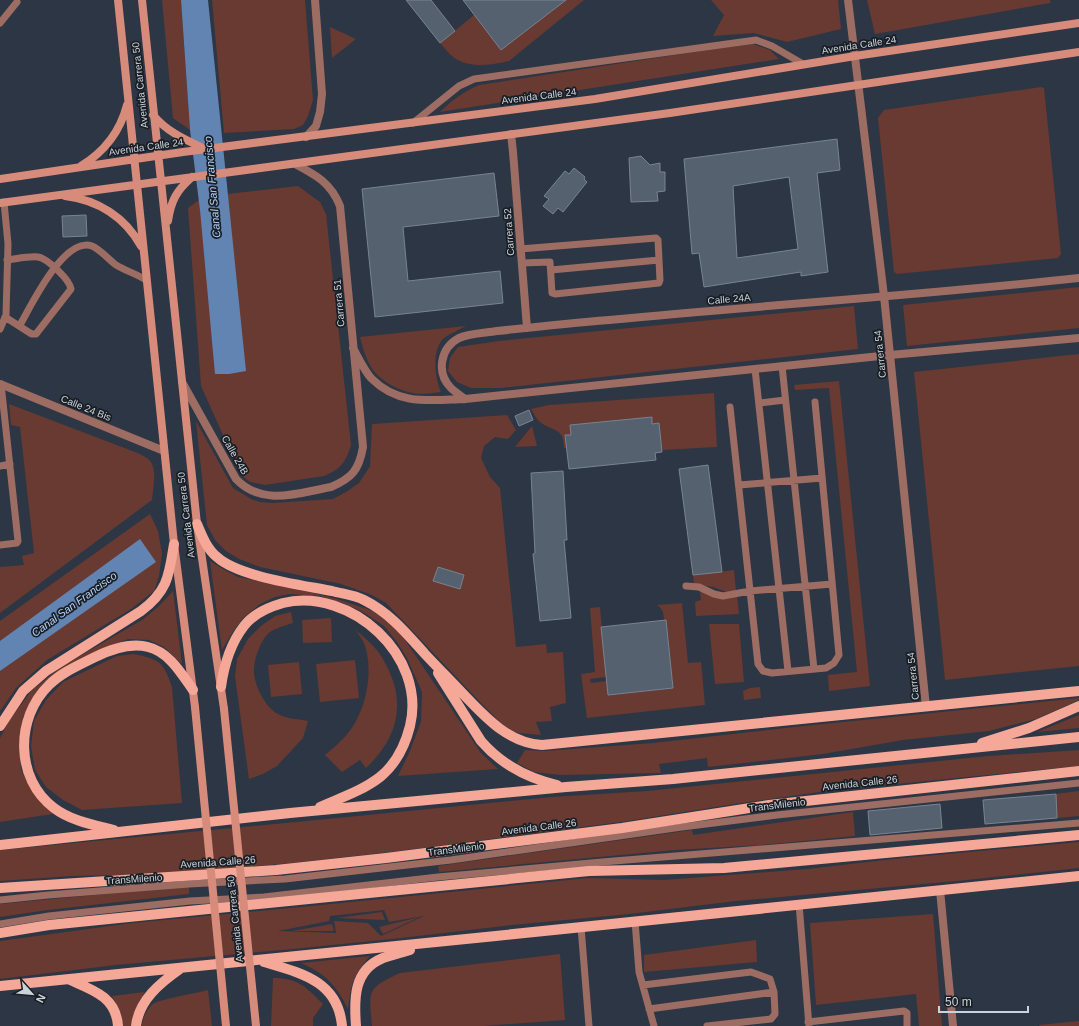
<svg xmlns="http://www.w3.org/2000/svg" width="1079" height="1026" font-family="Helvetica,sans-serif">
  <rect width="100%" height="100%" fill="#2d3644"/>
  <path fill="#683a31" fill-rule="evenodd" d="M162,0H181L190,130L173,118Z
    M212,0H305L313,100L308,116L303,125L294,129L224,133Z
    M566,0H584L509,61C491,65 469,69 453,57C448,53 444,47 440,43L474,15L501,50Z
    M711,0H838L841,29L787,42L754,33L713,36L724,15Z
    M867,0H1050V3L875,34Z
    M330,27L356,39L332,58Z
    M753,44L770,50L779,59L440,112C452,100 463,92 479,85L721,48Z
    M1041,87L1044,88L1061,254L1058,258L897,274L894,272L878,118L884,110Z
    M298,186L320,202L326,214L351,445C346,462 341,469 324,476L265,485L250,482L241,475L201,386L188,208L199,200L227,194Z
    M1079,287V328L907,346L903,305Z
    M854,306L858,349L501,388H471L457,382L448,371L450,358L458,347L499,341Z
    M466,326C459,330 451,333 444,338C431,350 435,378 441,392C432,393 422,395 413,393C399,391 381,381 373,370C366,360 363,348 360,337Z
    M1079,354V666L945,680L914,372Z
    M839,381L870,686L829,691L828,675L857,672L829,388L795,390L794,385Z
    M714,393L717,447L662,450L659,423L652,424V417L570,425L571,435H565L567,448H564C564,427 553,432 540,422C536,419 534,414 531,409L549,405Z
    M9,404L135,452C140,454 147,457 151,462C157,472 153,489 152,500L0,613V567L24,565L22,556L34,553L20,427L11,425Z
    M507,415L516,430L508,439L495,437L484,446L481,458L490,477L500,488L516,647L546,644L547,653L563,652L566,703L550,707L552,721L536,722L541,735L518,733L505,727L481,703L386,603L372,595L341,584L260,567L239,559L226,551L215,540L207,525L196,421L233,488L251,499L260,502L272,503L333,499L346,492L359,483L370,466L372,424Z
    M532,426L537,446L515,447Z
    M150,514L158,531L162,553L159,576L154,591L131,609L47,660L16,688L1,710H0V621Z
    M210,561L223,569L238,577L286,586L337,599L373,611L389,623L403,637L481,753L498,769L398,776L409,753L421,722L422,692L407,658L397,642L384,626L363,612L343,603L320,596L289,594L275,597L260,604L243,618L232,633L222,650Z
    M734,570L736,591L727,592L713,587L694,584L693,575Z
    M173,591L182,664L164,647L149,640L128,639L93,653L37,693L23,717L19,748L21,769L29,786L53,814L0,822V738L9,721L31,691L61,667L142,620L158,607Z
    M700,591L737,595L739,614L696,616L695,602L701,600Z
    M682,603L688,663L701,662L705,705L587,718L581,674L595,672L590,608L600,607L606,677L590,679L591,683L607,681L609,695L673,688L666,621L664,620C664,614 663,609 657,605Z
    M291,612L293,623C285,626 272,628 266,636C259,644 253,663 254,673C255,687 266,708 278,714C287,719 299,719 308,721L303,738L277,766L263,774L249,779L235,676L237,659L248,639L261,626L275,616Z
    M331,618L332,642L303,643L302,620Z
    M709,624H739L744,682L715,684Z
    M356,630C362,636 369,641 374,647C381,654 386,664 390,673C406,709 394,742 366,768L360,760L342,772L325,755C337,745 349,735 356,721C368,700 373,666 364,643C362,639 358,634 356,630Z
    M134,654C160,660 163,661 172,687L182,803L82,810L63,800L46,787L35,770L31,746L34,721L46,700L63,682L117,656Z
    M355,660L359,698L320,702L316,664Z
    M299,662L302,694L271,697L268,665Z
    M760,687L761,698L744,700L743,691L750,688Z
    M1079,698V700L1036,719L989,731L903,740L823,754L708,767L707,758L659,764L661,773L560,775L534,772L517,763L525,750L544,751L653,743L794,727Z
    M1079,715V728L1037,732Z
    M1079,750V766L826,791L728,805L628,821L399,851L292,863L164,874L71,876L0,881V850L296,822L552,797L647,791L988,756Z
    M1079,791V816L1057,818L1055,794Z
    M853,812L855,836L762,845L675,850L439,872L438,866L692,830L693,835Z
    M1079,842V868L967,880L736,901L629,914L512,925L401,938L293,949L116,965L0,979V941L132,923L311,906L588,878L664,880L807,869L903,858ZM384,910L389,922L424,916L381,936L368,923L334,921L336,933L278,931L329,921L330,916Z
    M189,886V894L48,910L0,917V904Z
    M382,912L385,920L337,918Z
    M933,914L942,1026H919L916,994L816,1005L810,923Z
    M420,917L383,934L379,927Z
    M332,924L334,931H292Z
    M756,940L757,962L644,972V955Z
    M560,954L565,1020L483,1026H372C369,990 366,989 400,973Z
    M370,956C353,976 351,983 348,1009C336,985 326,974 301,963Z
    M273,978C298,978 306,987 323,1004L313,1018V1026H271Z
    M208,990L212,1026H142C142,1019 147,1009 153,1004C160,999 198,993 208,990Z
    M145,992C137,1003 134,1013 131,1026H122L121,1014L112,996Z
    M1079,1021V1026H1039V1025Z"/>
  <path fill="#6284b3" d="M181,0H208L246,371L229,374H215L200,210L190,130Z
    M140,539L156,562L0,671V641Z"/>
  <path fill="#566170" stroke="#788393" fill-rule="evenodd" d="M406,0H431L455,31L440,43Z
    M463,0H566L501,50Z
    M837,139L840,170L817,173L828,272L801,276V272L704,287L699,253L692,254L684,159ZM789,177L798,249L737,258L733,186Z
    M641,156L650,165L660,163V172H665V191L657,192L658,201L631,202L629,158Z
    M574,168L585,177L584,179L587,182L563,212L558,208L553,214L543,206L549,199L544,196L565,171L569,174Z
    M494,173L499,216L403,227L408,281L500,271L503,303L375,317L362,189Z
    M86,215L87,236L63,237L62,216Z
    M529,410L533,420L519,426L515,416Z
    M652,417V424L659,423L662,452L655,453L656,460L569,469L565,435H571L570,425Z
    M708,465L722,572L693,575L679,469Z
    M563,471L567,540H564L571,618L540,621L533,554L535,553L531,473Z
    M438,567L464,575L460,589L433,581Z
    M666,620L673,688L608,695L601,627Z
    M1056,794L1057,818L985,824L983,800Z
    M940,804L942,828L870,835L868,811Z"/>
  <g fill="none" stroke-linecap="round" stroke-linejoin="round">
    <path stroke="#9d6d63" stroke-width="7" d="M0,23L17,2
      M413,123L459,86L474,79L756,40L772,46L803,64
      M520,249L656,238L658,240L660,280L659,283L555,294L552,293L550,262L522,263
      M551,270L659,260
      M5,317L30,333L32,334H36L71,289C70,280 47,258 38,257C28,256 16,259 7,260
      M20,325C31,306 64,236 92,246C101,250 108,259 116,265C126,271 137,274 146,280
      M0,329L6,315L8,244L4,202
      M782,366L814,669
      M755,369L788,671
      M759,403L785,400
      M730,407L758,664L763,671L772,673L826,668L834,663L839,655L815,402
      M0,466L10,464
      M739,485L822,478
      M0,545L17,543L18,541L1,384
      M686,586L699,587L714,594L723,596L750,591L832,584
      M0,900L48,895L189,884L285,879L451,860L682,827L777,815L1079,783
      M799,904L809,1026
      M635,921L639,972L654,1026
      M0,924L49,916L190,901L264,897L438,877L602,862L1079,823
      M581,927L589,1026
      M643,985L751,972L770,979L774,992L775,1014L771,1019L707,1026
      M649,1009L774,992
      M808,1022L904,1011L907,1013V1026"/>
    <path stroke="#9d6d63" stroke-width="8" d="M848,0L884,296L926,707
      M511,134L513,152L527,328
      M306,137L316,126L320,112L322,94L315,0
      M353,348C358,357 365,372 372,379C399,406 431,400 465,399L890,355L1079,338
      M182,382L236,479C263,507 298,493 331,487C352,478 359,470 363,447L340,206C331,183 316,175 295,164
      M0,384L164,451
      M465,399C460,395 455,392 451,388C436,373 440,348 459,338C470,333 485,333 497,331C534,327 572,323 609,320C766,305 923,295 1079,278
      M940,890L953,1026"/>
    <path stroke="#d68b7b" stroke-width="8" d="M118,0L174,544L195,707
      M142,0L197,524L224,709
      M153,115C167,132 186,140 205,149
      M81,166C104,152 120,132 127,105
      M0,179L183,152L595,99L855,56L1079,23
      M65,196C98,200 125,217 141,246
      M0,203L670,113L1079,52
      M168,221C171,201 176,191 192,177"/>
    <path stroke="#f6a898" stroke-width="10" d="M197,524C202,536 207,549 217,557C239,577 302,585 332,591C343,594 354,595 364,600C390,613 407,634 425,654C439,669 453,683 467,698C488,720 510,743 542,745L1079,691
      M438,673L481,741C501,764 527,778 557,785
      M221,687C224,665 230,644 244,626C253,614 269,607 283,603C351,587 427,656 410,726C405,746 396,764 380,777C362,791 340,798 320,807
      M0,726L23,691L46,671L141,611C168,591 169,575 174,544
      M982,743L1029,728L1079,706
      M114,830C94,825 71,821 54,808C15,779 15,718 49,685C61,673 77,666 93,658C109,650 129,642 148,647C169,652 181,673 193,690
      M0,845L290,813L566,787L673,779L1079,737
      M0,888L276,870L386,858L622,828L769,805L1079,771
      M0,933L49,925L589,871L724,868L1079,835
      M264,962C301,973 338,981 342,1026
      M70,980C93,990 116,997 118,1026
      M0,986C360,951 719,912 1079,876
      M136,1026C139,1000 160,983 180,969
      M356,1026C354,1000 353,970 383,958C392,955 401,953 410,950"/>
    <path stroke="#d68b7b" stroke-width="8" d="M195,707L226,1026
      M224,709L256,1026"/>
  </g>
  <g text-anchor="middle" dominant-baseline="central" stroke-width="3.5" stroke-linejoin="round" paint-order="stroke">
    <g font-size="10" fill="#cbd2da" stroke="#191e24">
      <text transform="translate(859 45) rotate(-9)">Avenida Calle 24</text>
      <text transform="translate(140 85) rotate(-96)">Avenida Carrera 50</text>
      <text transform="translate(539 96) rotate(-7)">Avenida Calle 24</text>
      <text transform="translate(146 147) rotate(-8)">Avenida Calle 24</text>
      <text transform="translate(509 232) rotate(-94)">Carrera 52</text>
      <text transform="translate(729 299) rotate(-5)">Calle 24A</text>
      <text transform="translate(339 303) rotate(-95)">Carrera 51</text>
      <text transform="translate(880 354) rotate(-96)">Carrera 54</text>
      <text transform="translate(86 408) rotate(22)">Calle 24 Bis</text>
      <text transform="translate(235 455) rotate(60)">Calle 24B</text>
      <text transform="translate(186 515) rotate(-97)">Avenida Carrera 50</text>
      <text transform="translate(913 676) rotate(-96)">Carrera 54</text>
      <text transform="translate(860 783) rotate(-6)">Avenida Calle 26</text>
      <text transform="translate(777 805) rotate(-7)">TransMilenio</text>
      <text transform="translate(539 827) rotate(-7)">Avenida Calle 26</text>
      <text transform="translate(456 849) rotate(-7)">TransMilenio</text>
      <text transform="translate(218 862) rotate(-4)">Avenida Calle 26</text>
      <text transform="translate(134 879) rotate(-4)">TransMilenio</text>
      <text transform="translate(235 919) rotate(-96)">Avenida Carrera 50</text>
    </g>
    <g font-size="11" font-style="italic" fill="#b6d5fe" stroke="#191e24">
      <text transform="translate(212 187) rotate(-95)">Canal San Francisco</text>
      <text transform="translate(74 604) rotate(-36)">Canal San Francisco</text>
    </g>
  </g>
  <g transform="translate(32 994) rotate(117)" stroke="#191e24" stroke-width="3" paint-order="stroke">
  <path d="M0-3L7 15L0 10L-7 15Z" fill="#cbd2da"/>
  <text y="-6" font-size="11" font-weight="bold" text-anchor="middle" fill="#cbd2da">N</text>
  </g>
  <path d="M939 1006v6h89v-6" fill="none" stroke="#cbd2da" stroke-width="2"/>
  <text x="945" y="1006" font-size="12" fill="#cbd2da" stroke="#191e24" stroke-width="3" paint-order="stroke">50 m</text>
</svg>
